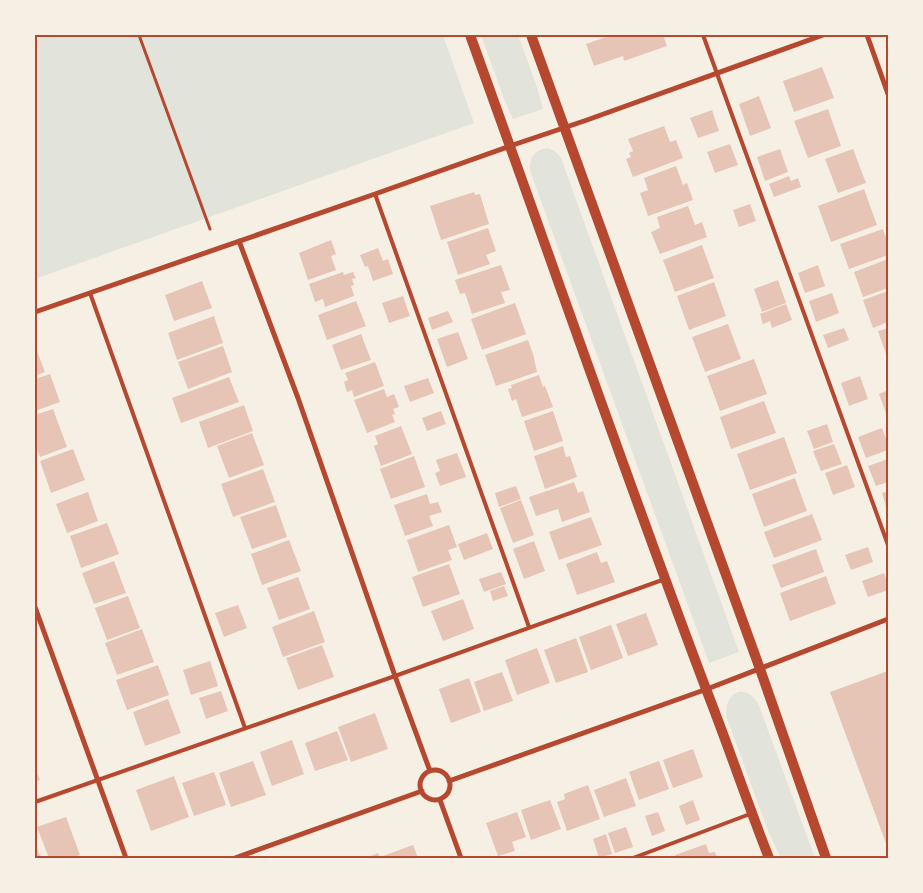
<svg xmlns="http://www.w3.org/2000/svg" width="923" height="893" font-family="'Alegreya Sans',sans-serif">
  <rect width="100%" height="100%" fill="#f6efe4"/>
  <path fill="#e2e4dc" d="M35,35H443L474,123L35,279Z
    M481,35H518L537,87L543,109L513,119L504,99Z
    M547,148C554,150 557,152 561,158L739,652L709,663L530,171C529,158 534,150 547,148Z
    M738,692C748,691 752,695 758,703L815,858H781L768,831L726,716C726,706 728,696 738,692Z"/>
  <path fill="#e6c5b7" d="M612,35H663L667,46L624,61L623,56L594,66L586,44Z
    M822,67L834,98L794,112L783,81Z
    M759,96L771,128L750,136L739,104Z
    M828,109L841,146L808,158L794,121Z
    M712,110L719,131L698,138L690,118Z
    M664,126L670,142L676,140L683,158L633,177L626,159L631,157L629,153L633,151L628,139Z
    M730,144L738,165L715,173L707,152Z
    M780,149L788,172L765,181L757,157Z
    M853,149L866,183L838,193L825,159Z
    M676,166L683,185L687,183L693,200L648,216L640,193L648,190L644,178Z
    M789,176L791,181L798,178L801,187L774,197L769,184Z
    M864,189L877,225L831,242L818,206Z
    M474,192L475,195L480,194L489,224L441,240L430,206Z
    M750,204L756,221L739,227L733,210Z
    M688,206L695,225L702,222L707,237L660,254L651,232L660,228L657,217Z
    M488,228L496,251L486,255L490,264L458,275L447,242Z
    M883,229L888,244V255L849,269L840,244Z
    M331,240L336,254L331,256L336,270L308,280L299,253Z
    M702,245L714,278L675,292L663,260Z
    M378,248L383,261L388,259L393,274L373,281L368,266L365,267L360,255Z
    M888,259V288L863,297L854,272Z
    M501,265L510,290L501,292L505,303L472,314L465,293L460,294L455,280Z
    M818,265L825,286L805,293L798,273Z
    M343,272L344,275L353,272L356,278L352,279L354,285L351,286L354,296L325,307L323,299L315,302L309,284Z
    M778,280L786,303L762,312L754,289Z
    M202,281L212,308L174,321L165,295Z
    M714,282L726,316L689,330L677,296Z
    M888,291V322L873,328L863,300Z
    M832,293L839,313L816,322L809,301Z
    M403,296L410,316L389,323L382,303Z
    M356,301L366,326L327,340L318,315Z
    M515,303L526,334L482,350L471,319Z
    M786,304L792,320L772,328L770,321L763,324L760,314Z
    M448,311L453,322L432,330L428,318Z
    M214,316L223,343L177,360L168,333Z
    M728,324L741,359L705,372L692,337Z
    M844,328L849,340L828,348L823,335Z
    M888,328V353L886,354L878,331Z
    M458,332L468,359L447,367L437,339Z
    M361,334L371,360L341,370L332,345Z
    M528,340L533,354L537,372L496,386L485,355Z
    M35,346L45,372L35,376Z
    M223,346L232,372L188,389L178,362Z
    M754,359L767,394L720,411L707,376Z
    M375,362L384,386L354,397L352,390L347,392L344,382L348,380L345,373Z
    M50,374L60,402L35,411V379Z
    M539,375L543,387L545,386L553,407L522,417L516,399L512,401L508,389L512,388L511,385Z
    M860,376L868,399L849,406L841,383Z
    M229,377L239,402L181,423L172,398Z
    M428,378L434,393L410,402L404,386Z
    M384,389L387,397L394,394L399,407L393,409L395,414L392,415L395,422L367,433L354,400Z
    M888,390V419L879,394Z
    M764,401L776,433L731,449L720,417Z
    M244,405L253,431L208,448L199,422Z
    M53,409L67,447L40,457L35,444V415Z
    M441,411L446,424L427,431L422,418Z
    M553,411L563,441L534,451L524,421Z
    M827,424L833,442L814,449L807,431Z
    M401,426L412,454L381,466L374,446L378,444L375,436Z
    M882,428L888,444V450L866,458L858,437Z
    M252,433L264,465L229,478L217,446Z
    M784,437L797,473L750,490L737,454Z
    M834,444L842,464L821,471L813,451Z
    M563,446L566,457L570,456L577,477L545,489L534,456Z
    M73,449L85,480L51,493L40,461Z
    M457,453L466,477L440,486L435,473L440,471L436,460Z
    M414,456L425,487L391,499L380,469Z
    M888,459V482L876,486L868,466Z
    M847,465L855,487L833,495L825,473Z
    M263,469L275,502L233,517L221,484Z
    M795,478L807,511L764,527L752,494Z
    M574,482L578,493L583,491L590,512L562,522L558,509L536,516L529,497Z
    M516,486L521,499L499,507L495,493Z
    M888,491V506H886L882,493Z
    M88,492L98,521L67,533L56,504Z
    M427,494L430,504L438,502L442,512L429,516L433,526L405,536L394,505Z
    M521,500L534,535L513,543L500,508Z
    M276,505L287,537L252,549L240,517Z
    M812,514L822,540L774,558L764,532Z
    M591,517L602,545L559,560L549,532Z
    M107,523L119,554L81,568L70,536Z
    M449,525L457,547L448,550L452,560L418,572L407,540Z
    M487,533L493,549L464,560L458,544Z
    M289,540L301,571L262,585L251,554Z
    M534,541L545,571L524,579L513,549Z
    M868,547L873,562L851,570L845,555Z
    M816,549L824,572L781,588L772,565Z
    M597,552L601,563L607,561L615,582L577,595L566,564Z
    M114,561L126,593L94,604L82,573Z
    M449,564L460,594L423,607L412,577Z
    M501,572L506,584L484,592L479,579Z
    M884,573L888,585V590L868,597L862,581Z
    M826,576L836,604L790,621L780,593Z
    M298,577L310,609L279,620L267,588Z
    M504,586L508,596L493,601L490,591Z
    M128,596L140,628L107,640L95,608Z
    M463,599L474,629L443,641L431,611Z
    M238,605L247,628L224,637L215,613Z
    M314,611L325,642L283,657L272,627Z
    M646,613L658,645L628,656L616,624Z
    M611,625L623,658L591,670L579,637Z
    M142,629L154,662L117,675L105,643Z
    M576,638L588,672L556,683L544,650Z
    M322,645L334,677L298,690L286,658Z
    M537,648L550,683L517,695L505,660Z
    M210,661L218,686L191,695L183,670Z
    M158,665L169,695L127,710L116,680Z
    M888,671V846H887L830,692Z
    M502,672L513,701L484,711L474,682Z
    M469,678L481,712L451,723L439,689Z
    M221,691L228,711L206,719L199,698Z
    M168,699L181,733L145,746L133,712Z
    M375,713L388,749L351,762L338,727Z
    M337,731L348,760L315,771L305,743Z
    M292,740L304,774L272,786L260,752Z
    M693,749L703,777L673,788L663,760Z
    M253,761L266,795L231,807L219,773Z
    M659,761L669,789L639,800L629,772Z
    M35,768L40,780L35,782Z
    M214,772L226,805L194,816L182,783Z
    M174,776L189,817L151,831L136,790Z
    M626,778L636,806L604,817L594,790Z
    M588,785L600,819L567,831L557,802L565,799L564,794Z
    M550,800L561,829L531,840L521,810Z
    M693,800L700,820L686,825L679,806Z
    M517,812L526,837L512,842L515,851L498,856L486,823Z
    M658,812L665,831L652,836L645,816Z
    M66,817L80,855L72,858H49L37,827Z
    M626,827L633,847L615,853L608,833Z
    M606,834L612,854L599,858L593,839Z
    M35,843L41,858H35Z
    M706,844L709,853L715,852L717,858H676L675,855Z
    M413,845L418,858H383V856Z
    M378,853L380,858H366Z"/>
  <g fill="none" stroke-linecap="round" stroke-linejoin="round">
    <path stroke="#b5482f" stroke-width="3" d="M139,35L210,229"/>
    <path stroke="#b5482f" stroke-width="4" d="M703,35L888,545
      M375,194L529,627
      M90,293L245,728
      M35,802L395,676L665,579
      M633,858L750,814"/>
    <path stroke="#b5482f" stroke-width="5" d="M867,35L888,94
      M239,241L298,398L395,676L430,771
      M35,312L375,194L510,146L587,120L823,35
      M35,607L126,858
      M420 785a15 15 0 1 1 30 0a15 15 0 1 1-30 0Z
      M449,781L707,689L888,619
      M440,800L461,858
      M235,858L422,791"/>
    <path stroke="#b5482f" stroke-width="10" d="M470,35C549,253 624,472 706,689C728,745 747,802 769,858
      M531,35L760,669L826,858"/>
  </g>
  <rect width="923" height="893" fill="none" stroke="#f6efe4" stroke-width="72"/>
  <rect x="36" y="36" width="851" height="821" fill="none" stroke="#b5482f" stroke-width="2"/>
</svg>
